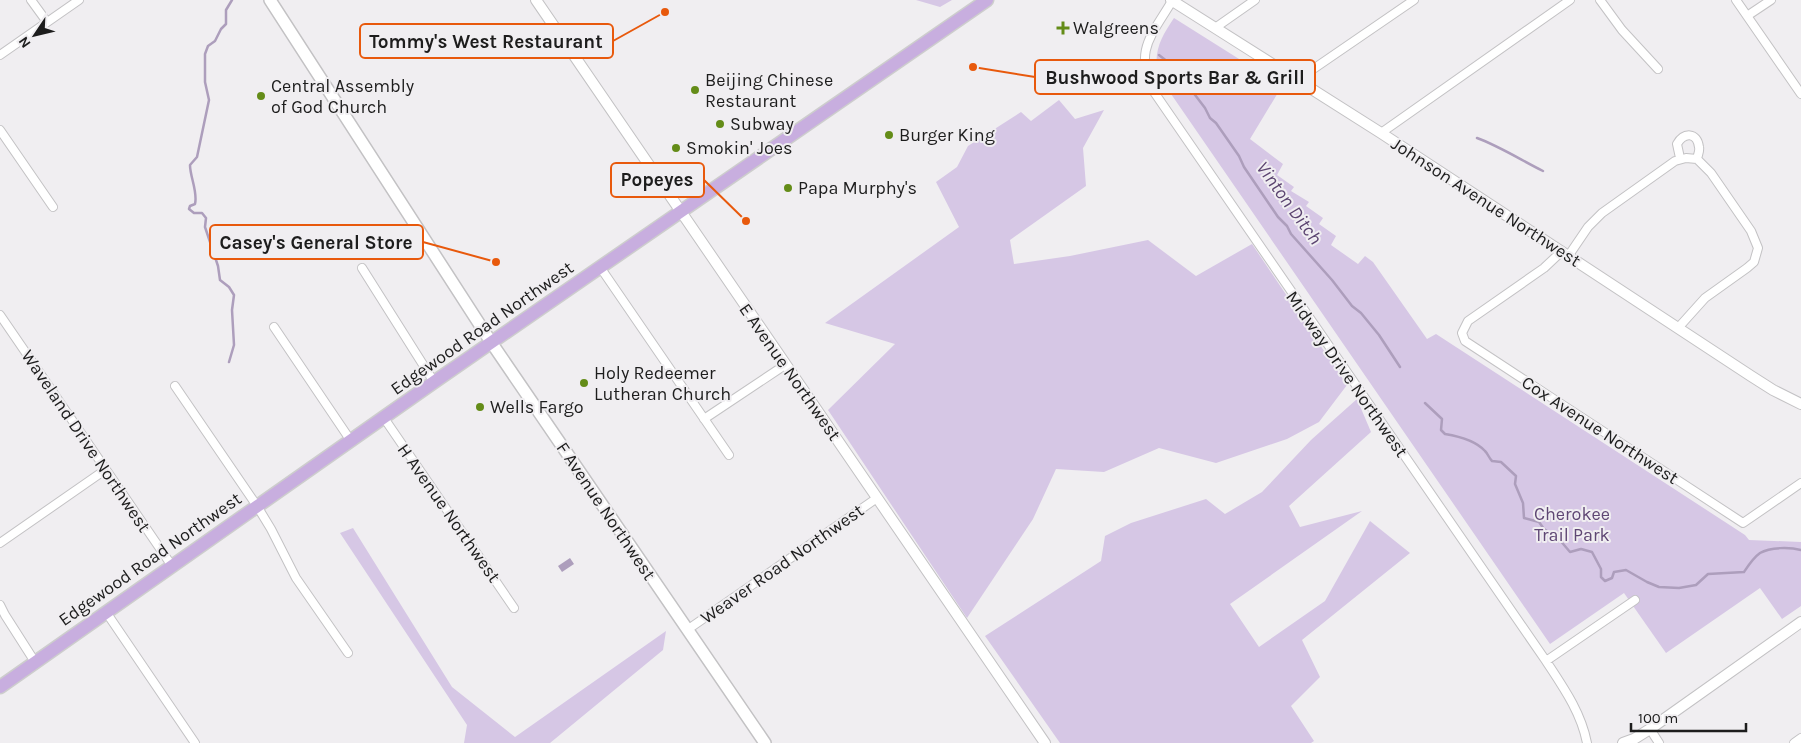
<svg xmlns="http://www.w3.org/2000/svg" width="1801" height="743" font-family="Karla,sans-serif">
  <rect width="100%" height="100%" fill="#f0eef1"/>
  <path fill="#d6c7e5" d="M916,0H952L940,7Z
    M1174,18L1282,86L1250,139L1283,164L1277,175L1294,187L1291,191L1309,202L1306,206L1323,218L1319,224L1336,236L1331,245L1358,264L1365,256L1373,262L1427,339L1436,334L1745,535L1749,540L1801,542V606L1782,619L1760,588L1666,653L1624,593L1550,644L1160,78C1151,55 1161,37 1174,18Z
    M1059,100L1075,119L1104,110L1083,148L1086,186L1010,240L1014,264L1070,256L1148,240L1196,276L1252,244L1347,385L1319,422L1287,439L1216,463L1159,448L1104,472L1056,469L1033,519L967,618L828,410L895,344L825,323L959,227L936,182L957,167L968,146L1021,112L1031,121Z
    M1357,399L1371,432L1289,506L1300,527L1362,511L1230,604L1259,647L1325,601L1370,521L1410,553L1302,640L1320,677L1291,706L1314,741L1311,743H1060L985,636L1101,561L1105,536L1131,523L1206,499L1225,514L1262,492L1311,440Z
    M353,528L452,687L515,737L666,631L663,650L550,743H464L467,725L340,533Z"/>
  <path fill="#ad9ebc" d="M570,558L574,564L562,572L558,566Z"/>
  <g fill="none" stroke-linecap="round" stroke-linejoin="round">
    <path stroke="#ad9ebc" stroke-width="2.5" d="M1159,55L1173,66L1205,108L1210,118L1216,123L1239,156L1244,167L1278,217L1287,226L1291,234L1332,280L1352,306L1361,313L1379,335L1400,367
      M1477,138C1499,146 1521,160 1543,171
      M229,362L234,345L232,310L234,295L229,287L220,280L218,266L205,227L206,218L202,213H194L189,209L190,206L195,204C198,192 190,177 190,165L197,157L209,100L205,82V54L208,46L215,41L221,29L226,24V10L232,0
      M1425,403L1442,419L1441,430L1445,434C1457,436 1476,441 1485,451C1488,454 1489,458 1492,461L1501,462L1516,476L1515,484L1523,503L1524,518L1539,522L1544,529L1559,539L1570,552L1581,549L1592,552L1601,569V577L1605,581L1612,578L1614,572L1626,570L1647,582L1659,587L1679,588L1696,585L1708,574L1744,572C1748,566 1753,558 1760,553C1770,547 1790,547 1801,550"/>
    <defs>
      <path id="minor" d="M31,0L47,22
        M1600,0L1622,30L1658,69
        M1736,0L1801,94
        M1172,1C1152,35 1133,51 1154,92L1546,661C1563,687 1581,712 1587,743
        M1747,16L1771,0
        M1215,28L1255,0
        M0,55L79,0
        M1299,82L1306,74L1414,0
        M0,130L53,207
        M1381,133L1570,0
        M1562,251L1544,268L1468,321L1462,333L1465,341L1743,523L1801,483
        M1569,255L1588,227L1602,213L1675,161L1686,158L1697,159C1698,154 1700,151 1699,147C1697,132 1684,132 1677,144L1680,158
        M600,267L729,455
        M362,268L434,382
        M0,315L172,566
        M274,327L351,441
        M1678,328L1705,298L1747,268L1754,262L1758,248L1751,231L1711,173L1697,159
        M175,386L257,506L271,529L296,578L348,653
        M384,418L514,608
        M704,419L785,365
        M0,543L105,470
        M0,605L5,615L35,662
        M106,612L195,743
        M687,630L877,498
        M1546,661L1635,600
        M1650,729L1659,743
        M1794,743L1801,738"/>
      <path id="tertiary" d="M536,0L1045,743
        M1171,0L1381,133L1751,376L1773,390L1801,404
        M1623,743L1634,739L1650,729L1801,622"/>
      <path id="secondary" d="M270,0L491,342L765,743"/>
      <path id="primary" d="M0,687L434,382L987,0"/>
    </defs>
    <use href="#minor" stroke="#c3c2c4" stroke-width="10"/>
    <use href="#tertiary" stroke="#c3c2c4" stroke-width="12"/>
    <use href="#secondary" stroke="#c3c2c4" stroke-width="14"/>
    <use href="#primary" stroke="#cdcdcd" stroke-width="15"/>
    <use href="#minor" stroke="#fff" stroke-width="8"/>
    <use href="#tertiary" stroke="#fff" stroke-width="10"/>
    <use href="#secondary" stroke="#fff" stroke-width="11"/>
    <use href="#primary" stroke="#c8aedf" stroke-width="12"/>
  </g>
  <g fill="#648c18" stroke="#f0eef1" stroke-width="2">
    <path d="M1060.5 20.5h5v5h5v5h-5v5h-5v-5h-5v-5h5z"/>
    <circle cx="695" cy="90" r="5"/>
    <circle cx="261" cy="96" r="5"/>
    <circle cx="720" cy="124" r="5"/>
    <circle cx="889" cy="135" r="5"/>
    <circle cx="676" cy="148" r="5"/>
    <circle cx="788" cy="188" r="5"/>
    <circle cx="584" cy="383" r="5"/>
    <circle cx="480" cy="407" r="5"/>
  </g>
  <g text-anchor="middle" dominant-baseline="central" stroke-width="4" stroke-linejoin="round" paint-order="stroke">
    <g font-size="18" fill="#1d1d1d" stroke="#f0eef1" text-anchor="start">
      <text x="1073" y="28">Walgreens</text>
      <text x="705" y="80">Beijing Chinese<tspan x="705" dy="21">Restaurant</tspan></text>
      <text x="271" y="86">Central Assembly<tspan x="271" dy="21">of God Church</tspan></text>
      <text x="730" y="124">Subway</text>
      <text x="899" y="135">Burger King</text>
      <text x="686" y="148">Smokin' Joes</text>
      <text x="798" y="188">Papa Murphy's</text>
      <text x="594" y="373">Holy Redeemer<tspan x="594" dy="21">Lutheran Church</tspan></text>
      <text x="490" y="407">Wells Fargo</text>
    </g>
    <g font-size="18" fill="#1d1d1d" stroke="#f0eef1">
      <text transform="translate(1486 202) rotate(33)">Johnson Avenue Northwest</text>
      <text transform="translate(482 328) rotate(-35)">Edgewood Road Northwest</text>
      <text transform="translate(790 372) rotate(55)">E Avenue Northwest</text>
      <text transform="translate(1347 374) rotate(55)">Midway Drive Northwest</text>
      <text transform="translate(1600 430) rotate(33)">Cox Avenue Northwest</text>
      <text transform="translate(86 441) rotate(56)">Waveland Drive Northwest</text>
      <text transform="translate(606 511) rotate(56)">F Avenue Northwest</text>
      <text transform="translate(449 513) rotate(55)">H Avenue Northwest</text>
      <text transform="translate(150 559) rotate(-35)">Edgewood Road Northwest</text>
      <text transform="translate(782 564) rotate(-35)">Weaver Road Northwest</text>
    </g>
    <g font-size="18" fill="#5f4774" stroke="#f0eef1">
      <text x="1572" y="514">Cherokee<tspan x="1572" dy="21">Trail Park</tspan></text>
    </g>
    <g font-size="19" font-style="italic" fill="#5c4571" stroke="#f0eef1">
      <text transform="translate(1289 203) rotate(54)">Vinton Ditch</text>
    </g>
  </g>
  <path fill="none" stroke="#e8590c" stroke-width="2" d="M665 12L613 41M973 67L1035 77M746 221L704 180M496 262L423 242"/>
  <g fill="#e8590c" stroke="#f0eef1" stroke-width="2">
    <circle cx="665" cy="12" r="5"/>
    <circle cx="973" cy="67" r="5"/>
    <circle cx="746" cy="221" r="5"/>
    <circle cx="496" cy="262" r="5"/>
  </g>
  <g fill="#f0eef1" stroke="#e8590c" stroke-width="2">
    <rect x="360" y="24" width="253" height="34" rx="5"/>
    <rect x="1035" y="60" width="280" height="34" rx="5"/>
    <rect x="611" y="163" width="93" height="34" rx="5"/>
    <rect x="210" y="225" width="213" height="34" rx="5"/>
  </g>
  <g font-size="19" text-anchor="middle" font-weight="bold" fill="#1d1d1d">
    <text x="486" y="48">Tommy's West Restaurant</text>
    <text x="1175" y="84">Bushwood Sports Bar &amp; Grill</text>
    <text x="657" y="186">Popeyes</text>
    <text x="316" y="249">Casey's General Store</text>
  </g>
  <g transform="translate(35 35) rotate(235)" stroke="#f0eef1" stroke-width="4" paint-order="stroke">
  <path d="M0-4L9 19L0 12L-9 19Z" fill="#1d1d1d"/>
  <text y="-8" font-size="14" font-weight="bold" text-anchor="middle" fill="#1d1d1d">N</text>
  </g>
  <path d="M1631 723v8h115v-8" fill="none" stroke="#1d1d1d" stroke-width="2.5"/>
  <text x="1638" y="723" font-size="15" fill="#1d1d1d" stroke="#f0eef1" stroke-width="4" paint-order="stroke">100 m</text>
</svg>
